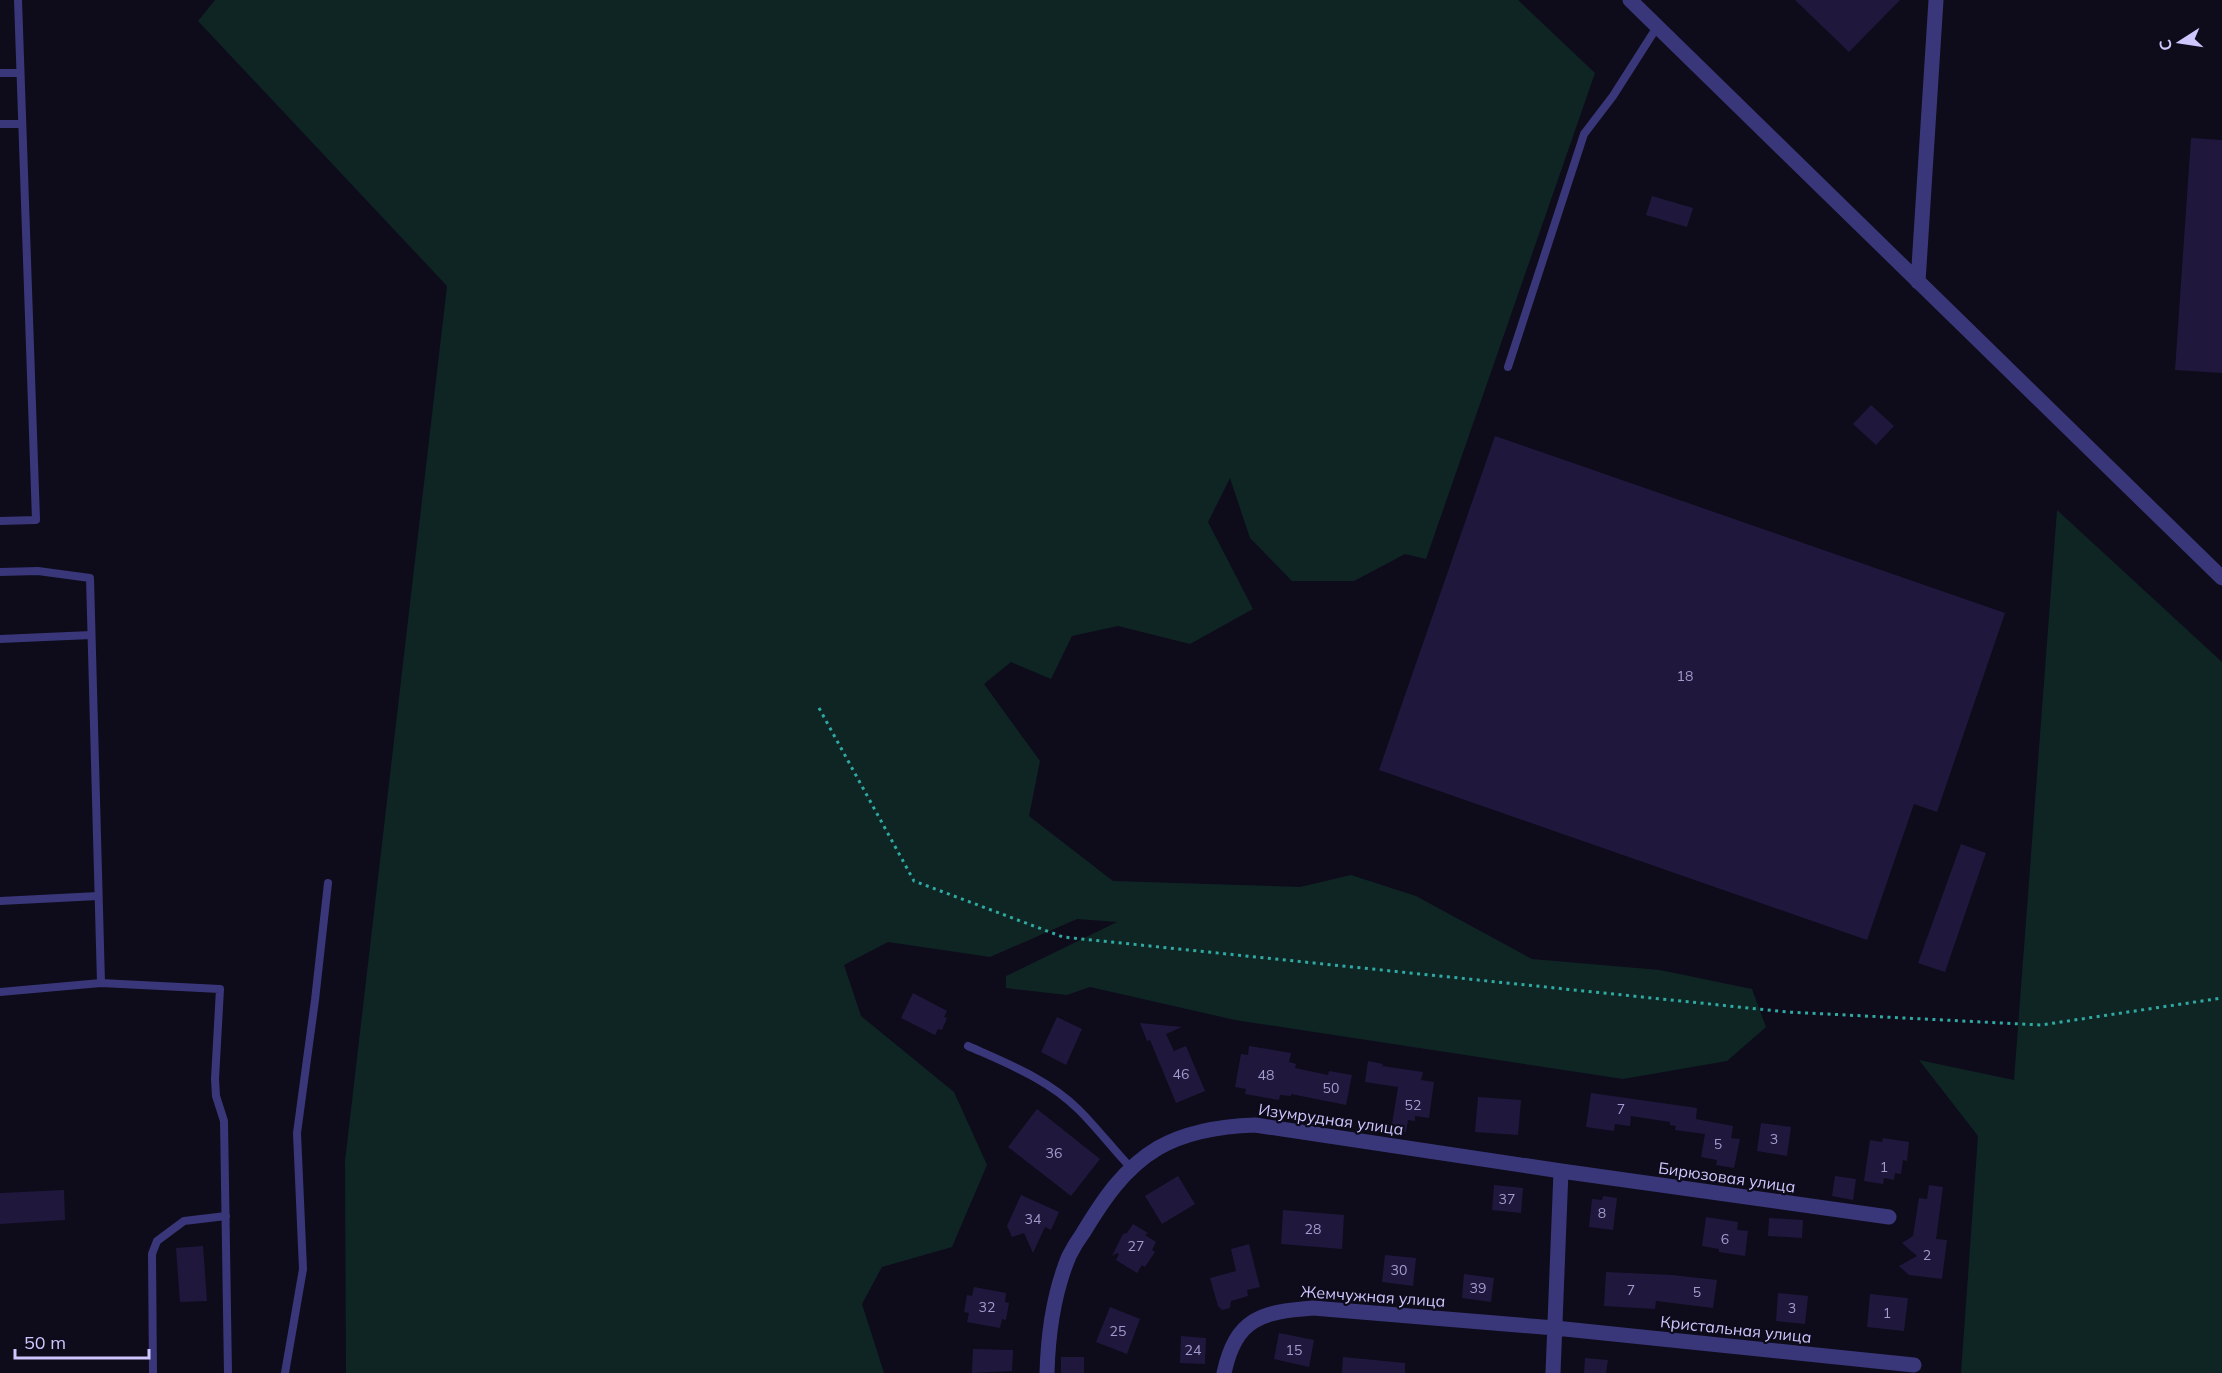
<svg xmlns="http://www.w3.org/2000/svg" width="2222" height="1373" font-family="Mulish,sans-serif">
  <rect width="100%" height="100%" fill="#0e0b1b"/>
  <path fill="#0e2524" d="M215,0H1518L1595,73L1426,559L1405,554L1354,581H1292L1250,538L1230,478L1208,522L1253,609L1190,644L1118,626L1072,636L1051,679L1011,662L984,684L1040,761L1029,816L1113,881L1300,887L1351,875L1416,896L1532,959L1660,970L1752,989L1766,1027L1727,1061L1623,1079L1235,1020L1090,987L1067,995L1006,988V976L1117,922L1077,919L990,957L888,942L844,965L861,1016L954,1092L987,1165L952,1247L882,1267L862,1304L884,1373H346L345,1161L447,286L198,21Z
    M2057,510L2222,662V1373H1961L1978,1136L1919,1060L2014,1080Z"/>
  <path fill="#1f183c" d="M1795,0H1900L1849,52Z
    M2191,138L2222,140V373L2175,370Z
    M1652,196L1693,208L1687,227L1646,215Z
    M1871,405L1894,426L1876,445L1853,424Z
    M1495,436L2005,613L1937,812L1914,804L1867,940L1379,770Z
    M1961,844L1986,853L1945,972L1918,963Z
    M913,993L947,1011L944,1017L947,1018L942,1030L938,1029L935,1035L901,1018Z
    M1057,1017L1082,1029L1066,1065L1041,1052Z
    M1140,1023L1182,1027L1166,1034L1174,1051L1186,1046L1205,1091L1176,1103L1150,1040L1147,1041Z
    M1249,1046L1291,1053L1289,1062L1296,1064L1295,1068L1328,1075L1329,1071L1352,1075L1346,1105L1291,1094V1096L1280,1095L1279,1100L1245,1094L1246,1089L1235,1087L1241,1054L1248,1055Z
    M1368,1061L1383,1064L1382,1066L1423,1072L1421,1080L1434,1082L1429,1118L1415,1116V1121L1408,1120L1406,1132L1391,1130L1398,1087L1365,1082Z
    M1591,1093L1697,1108L1696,1119L1733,1126L1731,1138L1740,1139L1734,1168L1716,1165L1717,1160L1701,1157L1705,1134L1675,1130L1676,1126L1670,1125V1122L1631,1116L1630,1126L1615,1124L1614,1131L1586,1127Z
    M1478,1097L1521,1100L1518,1135L1475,1132Z
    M1037,1109L1100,1159L1071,1196L1008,1147Z
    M1761,1123L1791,1127L1787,1156L1757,1151Z
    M1883,1138L1909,1142L1907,1161L1903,1160L1901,1174L1895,1173L1894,1180L1884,1178L1883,1184L1864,1181L1870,1140L1882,1142Z
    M1178,1176L1195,1204L1162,1224L1145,1196Z
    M1835,1176L1856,1179L1853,1200L1832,1196Z
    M1494,1185L1523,1188L1521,1213L1492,1210Z
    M1929,1185L1943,1187L1936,1239L1947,1240L1942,1279L1909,1275L1899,1266L1917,1256L1902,1243L1913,1236L1919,1198L1927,1199Z
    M64,1190L65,1220L0,1224V1193Z
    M1021,1195L1059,1212L1051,1230L1045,1227L1033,1253L1024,1233L1012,1237L1007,1226Z
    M1603,1196L1617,1198L1613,1230L1589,1227L1592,1199L1602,1200Z
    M1283,1210L1344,1215L1342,1249L1281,1244Z
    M1706,1217L1738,1222L1737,1230L1748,1231L1745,1256L1719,1252V1249L1702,1246Z
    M1769,1218L1803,1220L1802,1238L1768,1236Z
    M1133,1224L1148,1233L1145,1235L1156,1242L1152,1250L1155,1252L1145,1267L1142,1265L1137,1273L1116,1260L1119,1254L1117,1253L1112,1256L1123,1234L1127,1233Z
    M1249,1244L1260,1287L1247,1290L1248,1296L1231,1301L1230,1308L1222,1310L1218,1306L1210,1278L1236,1271L1231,1249Z
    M203,1246L207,1301L180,1302L176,1248Z
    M1385,1255L1416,1258L1413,1286L1382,1282Z
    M1606,1272L1672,1275L1717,1280L1713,1308L1656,1301L1655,1309L1604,1306Z
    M1464,1274L1494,1278L1491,1302L1462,1298Z
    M974,1287L1006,1293L1005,1302L1009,1303L1006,1320L1002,1319L1000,1328L967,1322L969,1313L964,1312L967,1295L972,1296Z
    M1778,1293L1808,1296L1805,1324L1776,1321Z
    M1870,1294L1908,1298L1904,1331L1867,1327Z
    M1110,1307L1140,1319L1127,1354L1096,1342Z
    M1279,1333L1314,1340L1309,1367L1274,1359Z
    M1181,1336L1206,1338L1205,1364L1180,1363Z
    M973,1349L1013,1350L1012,1371L972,1373Z
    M1061,1357H1084V1373H1061Z
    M1343,1357L1405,1363V1373H1342Z
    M1585,1358L1608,1360L1606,1373H1584Z"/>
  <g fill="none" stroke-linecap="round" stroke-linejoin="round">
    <path stroke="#2fa9a2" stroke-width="3" stroke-dasharray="3 4.5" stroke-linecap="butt" d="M819,708L914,881L1063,937L1787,1012L2041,1025L2222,998"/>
    <path stroke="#393779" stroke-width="8" d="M0,73H20
      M0,124H22
      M1508,367L1584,134L1613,96L1657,27
      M0,521L36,520L18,0
      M0,572L38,571L90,578L101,983
      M0,639L91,635
      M0,901L98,896
      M0,992L101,983L220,989L215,1079L216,1096L224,1121L228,1373
      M968,1046C1006,1063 1048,1079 1079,1110C1097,1128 1113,1149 1131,1168
      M153,1373L152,1254L157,1241L184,1221L226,1216
      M285,1373L303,1269L297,1133L315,1000L328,883"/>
    <path stroke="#393779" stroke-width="15" d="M1630,0L2222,578
      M1918,282L1936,0
      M1047,1373C1048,1335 1054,1292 1069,1256C1073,1248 1078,1240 1083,1233C1103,1200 1124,1168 1158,1148C1188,1131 1222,1126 1255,1125L1561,1171L1889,1217
      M1224,1373C1236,1318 1261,1312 1313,1308L1555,1328L1914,1365
      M1553,1373L1561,1171"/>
  </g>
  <g text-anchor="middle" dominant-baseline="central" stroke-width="4.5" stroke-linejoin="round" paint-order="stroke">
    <g font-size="14" fill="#a29bce">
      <text x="1685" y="676">18</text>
      <text x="1181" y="1074">46</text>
      <text x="1266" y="1075">48</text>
      <text x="1331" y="1088">50</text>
      <text x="1413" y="1105">52</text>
      <text x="1621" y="1109">7</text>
      <text x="1774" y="1139">3</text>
      <text x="1718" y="1144">5</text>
      <text x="1054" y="1153">36</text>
      <text x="1884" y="1167">1</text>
      <text x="1507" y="1199">37</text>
      <text x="1602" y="1213">8</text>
      <text x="1033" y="1219">34</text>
      <text x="1313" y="1229">28</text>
      <text x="1725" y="1239">6</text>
      <text x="1136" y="1246">27</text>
      <text x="1927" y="1255">2</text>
      <text x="1399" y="1270">30</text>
      <text x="1478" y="1288">39</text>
      <text x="1631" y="1290">7</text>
      <text x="1697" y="1292">5</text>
      <text x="987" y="1307">32</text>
      <text x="1792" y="1308">3</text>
      <text x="1887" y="1313">1</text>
      <text x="1118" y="1331">25</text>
      <text x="1193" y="1350">24</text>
      <text x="1294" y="1350">15</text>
    </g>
    <g font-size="16" fill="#cdc7fe" stroke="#0e0b1b">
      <text transform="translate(1331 1119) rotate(8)">Изумрудная улица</text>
      <text transform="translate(1727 1177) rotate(8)">Бирюзовая улица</text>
      <text transform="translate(1373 1296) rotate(4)">Жемчужная улица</text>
      <text transform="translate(1736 1329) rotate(6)">Кристальная улица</text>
    </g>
  </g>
  <g transform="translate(2180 42) rotate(258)" stroke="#0e0b1b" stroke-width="4.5" paint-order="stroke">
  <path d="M0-4.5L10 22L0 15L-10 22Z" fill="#cdc7fe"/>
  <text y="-9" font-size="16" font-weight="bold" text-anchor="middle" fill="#cdc7fe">С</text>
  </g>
  <path d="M15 1349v9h134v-9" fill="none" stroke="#cdc7fe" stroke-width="3"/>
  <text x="24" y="1349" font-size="18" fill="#cdc7fe" stroke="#0e0b1b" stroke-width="4.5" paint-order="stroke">50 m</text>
</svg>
